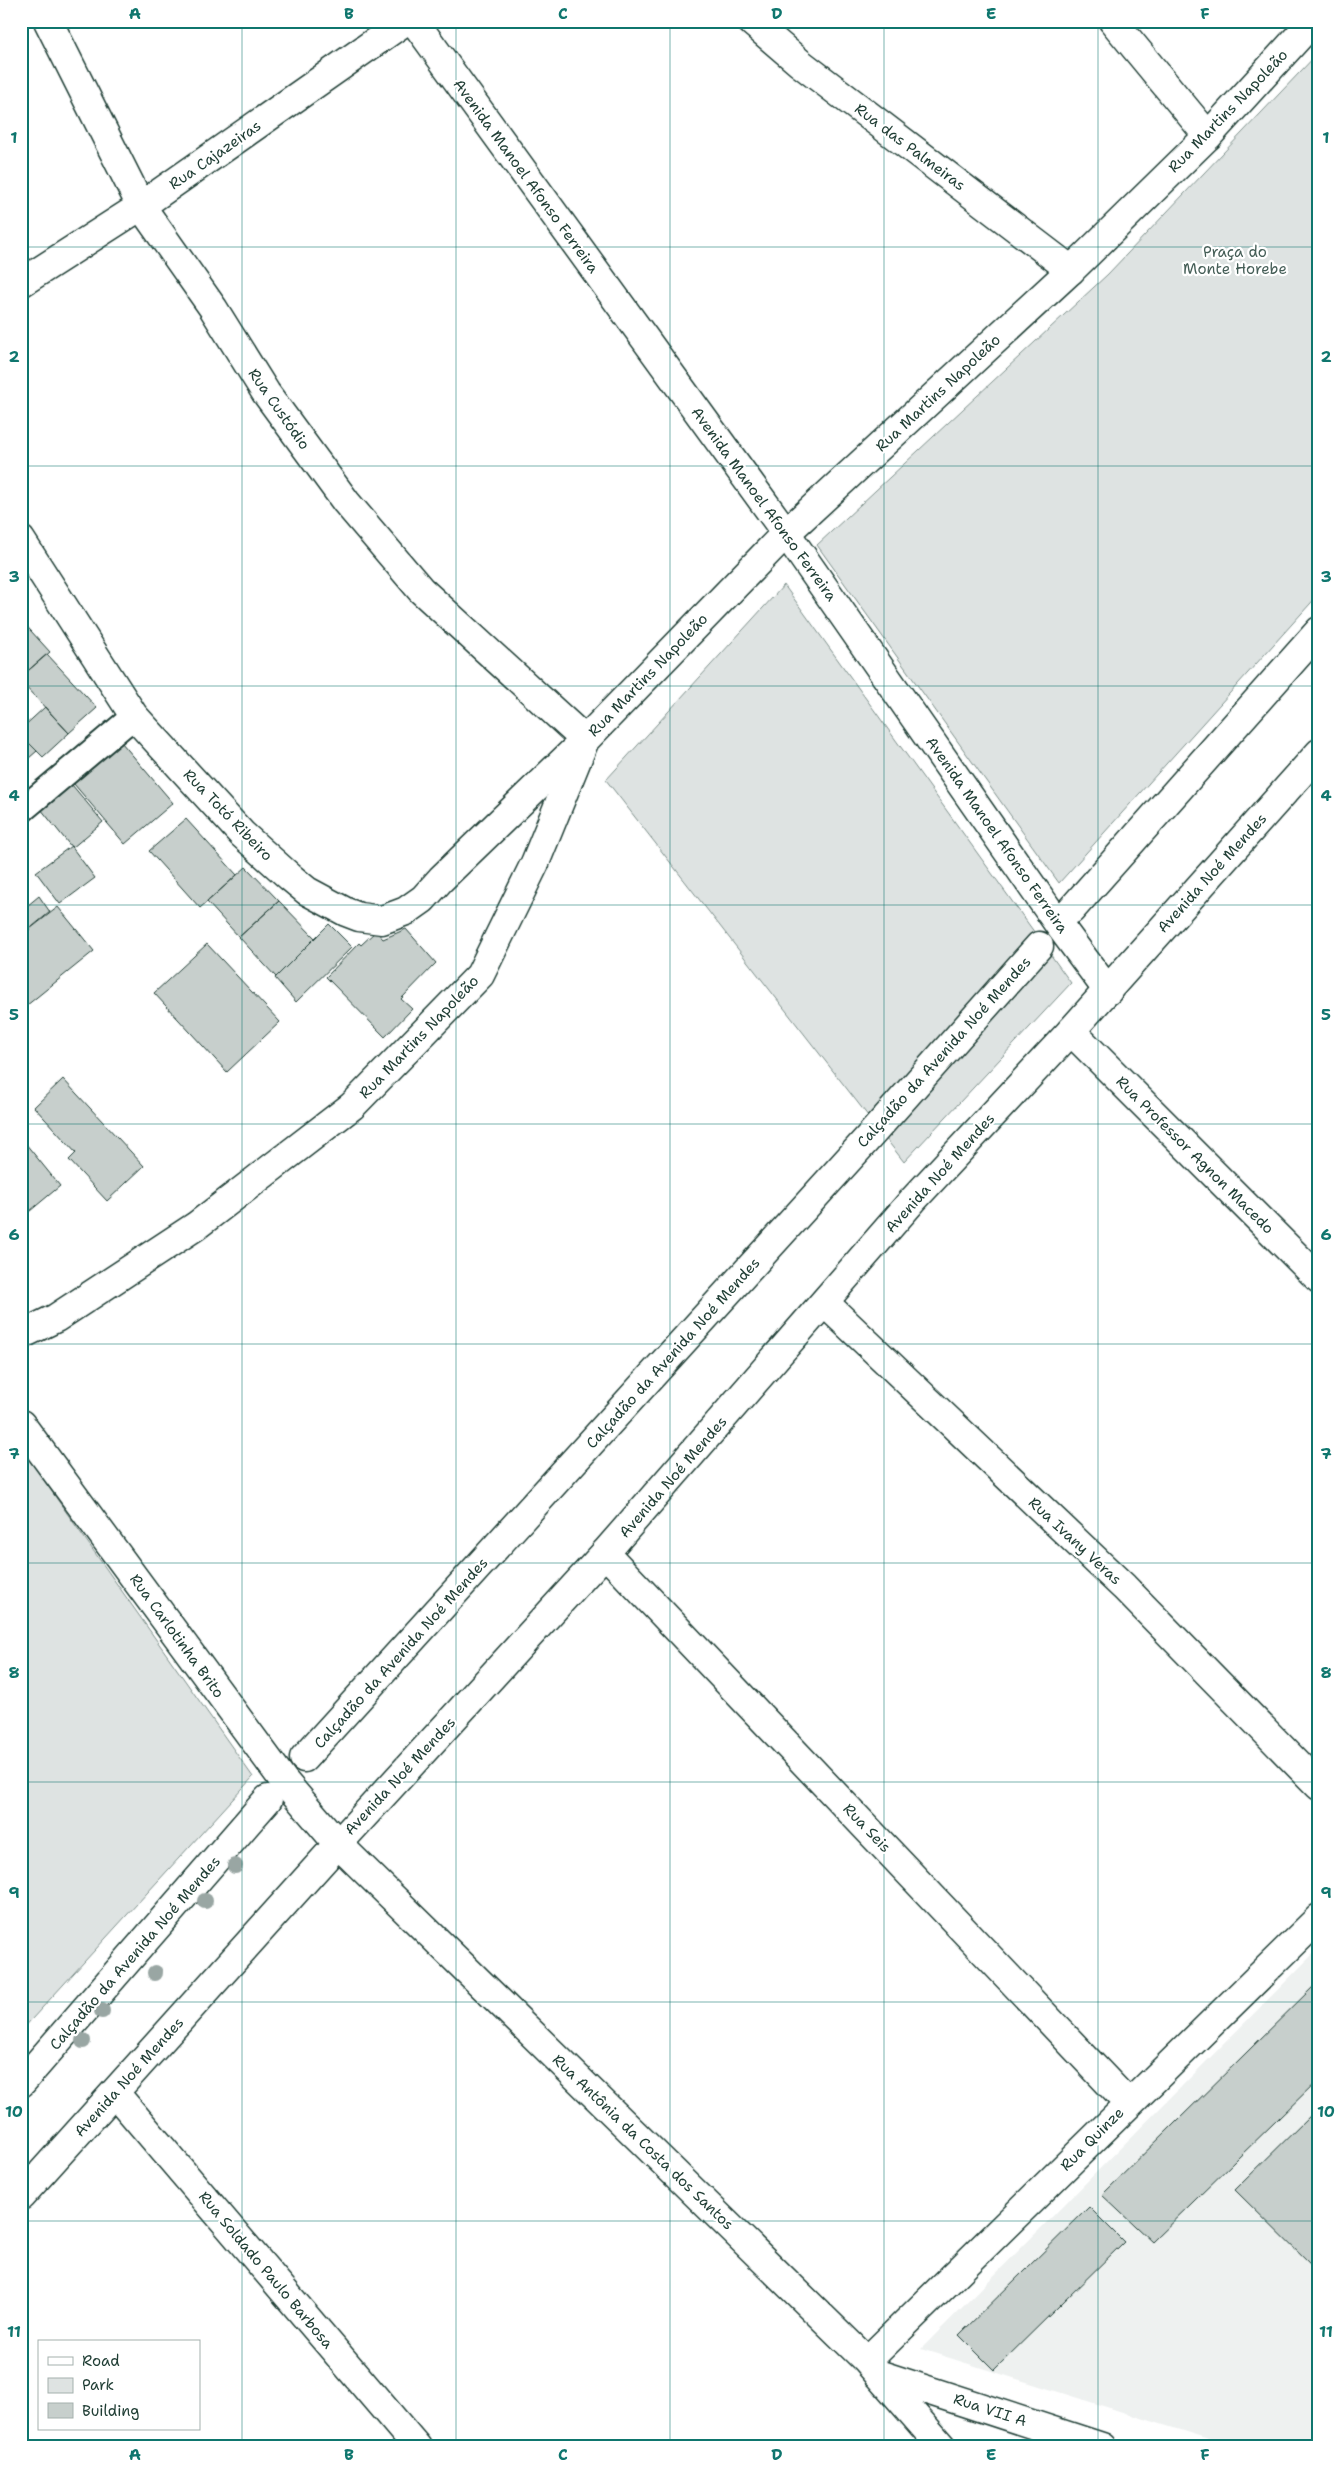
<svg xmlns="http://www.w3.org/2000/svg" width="1340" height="2468" font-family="'Shantell Sans',sans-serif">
  <rect width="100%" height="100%" fill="#fff"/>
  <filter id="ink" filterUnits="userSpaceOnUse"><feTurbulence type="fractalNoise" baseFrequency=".02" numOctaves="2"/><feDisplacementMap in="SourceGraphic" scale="10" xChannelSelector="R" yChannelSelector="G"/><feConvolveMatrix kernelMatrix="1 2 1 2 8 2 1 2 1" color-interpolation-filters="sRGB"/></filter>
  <g filter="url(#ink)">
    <path fill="#eef1f0" d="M1319,1948V2447H1234L921,2349Z"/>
    <path fill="#dee3e2" stroke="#7e908b" d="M1319,52V594L1059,883L817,545L1108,274Z
      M784,585L1071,983L904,1162L606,780Z
      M21,1448L253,1777L21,2031Z"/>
    <path fill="#c7cfcc" stroke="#1f3d34" d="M21,620L50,652L23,675L21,674Z
      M47,654L97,708L69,733L21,682L23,675Z
      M45,707L69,733L43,757L21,735V729Z
      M21,735L37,751L21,765Z
      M116,736L173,803L125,844L68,777Z
      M67,779L103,822L72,848L37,804Z
      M186,819L237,875L200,908L149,851Z
      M71,846L95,878L60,904L36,872Z
      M246,867L279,901L239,937L207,902Z
      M21,880L27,887L21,892Z
      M39,896L50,912L21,936V911Z
      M279,901L315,938L276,977L239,937Z
      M58,907L94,951L21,1010V936Z
      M329,924L352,947L296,1002L275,978Z
      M406,929L436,963L401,999L412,1009L385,1037L326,977L359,943L361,945L376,931L383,939Z
      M207,944L280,1022L227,1072L154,993Z
      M63,1079L144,1166L107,1201L69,1160L76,1153L34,1107Z
      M21,1138L60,1186L24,1216L26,1217L21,1221Z
      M1319,1981V2079L1152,2242L1102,2195Z
      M1319,2107V2271L1318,2272L1235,2190Z
      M1089,2207L1124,2242L994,2370L959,2335Z"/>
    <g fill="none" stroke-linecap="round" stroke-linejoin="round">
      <defs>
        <path id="service" d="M21,811L134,716"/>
        <path id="pedestrian" d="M1071,910L1319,631
          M304,1758L868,1138L1039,946
          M21,2083L268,1799"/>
        <path id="minor" d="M414,21L786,533L1059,925L1108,991
          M751,21L800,63L1071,270
          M1113,21L1208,136
          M21,283L141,206L405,21
          M21,540L134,716L242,834L290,877L307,891L346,912L359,917L382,920L406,911L423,899L441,879L585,740L421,590L346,502L266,393L213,308L141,206L48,21
          M1071,1031L1319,1279
          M825,1303L1124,1587L1319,1786
          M21,1424L284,1781L338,1844L867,2361L942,2447
          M605,1553L1128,2103
          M115,2093L417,2447
          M867,2361L1319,1918
          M878,2374L1102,2447"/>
        <path id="secondary" d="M21,1335L56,1318L196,1226L352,1106L480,975L535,863L585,740L786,533L1071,270L1208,136L1313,21
          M21,2196L338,1844L605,1553L913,1200L1071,1031L1319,753"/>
      </defs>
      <use href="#service" stroke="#1f3d34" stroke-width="28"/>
      <use href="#pedestrian" stroke="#1f3d34" stroke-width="31"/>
      <use href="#minor" stroke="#1f3d34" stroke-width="31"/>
      <use href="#secondary" stroke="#1f3d34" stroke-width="31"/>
      <use href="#service" stroke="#fff" stroke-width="24"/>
      <use href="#pedestrian" stroke="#fff" stroke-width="28"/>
      <use href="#minor" stroke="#fff" stroke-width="28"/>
      <use href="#secondary" stroke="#fff" stroke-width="28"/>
    </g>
    <g fill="#99a6a3">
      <circle cx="235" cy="1866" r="8"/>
      <circle cx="205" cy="1901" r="8"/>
      <circle cx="155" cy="1973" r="8"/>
      <circle cx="102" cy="2011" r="8"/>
      <circle cx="83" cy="2041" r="8"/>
    </g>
  </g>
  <path fill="none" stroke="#0f766e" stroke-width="1" stroke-opacity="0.55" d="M242,21V2447M456,21V2447M670,21V2447M884,21V2447M1098,21V2447M21,247H1319M21,466H1319M21,686H1319M21,905H1319M21,1124H1319M21,1344H1319M21,1563H1319M21,1782H1319M21,2002H1319M21,2221H1319"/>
  <g text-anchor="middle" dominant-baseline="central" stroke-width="4.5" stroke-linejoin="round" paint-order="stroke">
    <g font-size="15" fill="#1f3d34" stroke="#fff">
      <text transform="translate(1228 111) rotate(-46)">Rua Martins Napoleão</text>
      <text transform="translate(910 147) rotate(37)">Rua das Palmeiras</text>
      <text transform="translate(215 155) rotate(-35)">Rua Cajazeiras</text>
      <text transform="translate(526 176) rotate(54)">Avenida Manoel Afonso Ferreira</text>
      <text transform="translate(938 393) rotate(-43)">Rua Martins Napoleão</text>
      <text transform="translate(279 409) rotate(55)">Rua Custódio</text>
      <text transform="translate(764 504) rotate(54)">Avenida Manoel Afonso Ferreira</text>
      <text transform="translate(648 675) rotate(-46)">Rua Martins Napoleão</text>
      <text transform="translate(228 815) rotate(46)">Rua Totó Ribeiro</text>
      <text transform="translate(997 835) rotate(55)">Avenida Manoel Afonso Ferreira</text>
      <text transform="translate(1212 873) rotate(-48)">Avenida Noé Mendes</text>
      <text transform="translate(419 1037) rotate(-46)">Rua Martins Napoleão</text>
      <text transform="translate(944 1052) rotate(-48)">Calçadão da Avenida Noé Mendes</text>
      <text transform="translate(1195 1155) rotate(45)">Rua Professor Agnon Macedo</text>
      <text transform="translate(940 1173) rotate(-48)">Avenida Noé Mendes</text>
      <text transform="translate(673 1353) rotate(-48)">Calçadão da Avenida Noé Mendes</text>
      <text transform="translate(673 1477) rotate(-49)">Avenida Noé Mendes</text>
      <text transform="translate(1075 1541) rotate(43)">Rua Ivany Veras</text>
      <text transform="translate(177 1636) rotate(54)">Rua Carlotinha Brito</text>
      <text transform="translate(401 1653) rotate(-48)">Calçadão da Avenida Noé Mendes</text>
      <text transform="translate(400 1776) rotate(-47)">Avenida Noé Mendes</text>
      <text transform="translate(867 1828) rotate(46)">Rua Seis</text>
      <text transform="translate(135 1953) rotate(-49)">Calçadão da Avenida Noé Mendes</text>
      <text transform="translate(129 2077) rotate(-48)">Avenida Noé Mendes</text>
      <text transform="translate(1092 2139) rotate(-45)">Rua Quinze</text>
      <text transform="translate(643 2142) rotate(44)">Rua Antônia da Costa dos Santos</text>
      <text transform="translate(266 2270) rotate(50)">Rua Soldado Paulo Barbosa</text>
      <text transform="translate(990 2410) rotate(18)">Rua VII A</text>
    </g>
    <g font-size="15" fill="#455e57" stroke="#fff">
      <text x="1235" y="252">Praça do<tspan x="1235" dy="17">Monte Horebe</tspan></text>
    </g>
  </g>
  <rect width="1340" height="2468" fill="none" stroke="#fff" stroke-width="55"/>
  <rect x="38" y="2340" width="162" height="90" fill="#ffffff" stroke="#a5b1ae"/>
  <rect x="48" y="2357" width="25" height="8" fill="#ffffff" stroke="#a5b1ae"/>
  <text x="82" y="2366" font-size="15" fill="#1f3d34">Road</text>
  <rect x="48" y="2378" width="25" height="15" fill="#dee3e2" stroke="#a5b1ae"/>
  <text x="82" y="2390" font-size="15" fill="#1f3d34">Park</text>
  <rect x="48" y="2403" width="25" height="15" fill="#c7cfcc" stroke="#a5b1ae"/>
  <text x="82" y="2416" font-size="15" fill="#1f3d34">Building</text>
  <rect x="28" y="28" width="1284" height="2412" fill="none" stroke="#0f766e" stroke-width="2"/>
  <g font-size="16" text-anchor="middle" font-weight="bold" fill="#0f766e">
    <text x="135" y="19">A</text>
    <text x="349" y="19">B</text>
    <text x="563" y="19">C</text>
    <text x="777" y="19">D</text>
    <text x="991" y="19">E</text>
    <text x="1205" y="19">F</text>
    <text x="14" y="143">1</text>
    <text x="1326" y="143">1</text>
    <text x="14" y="362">2</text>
    <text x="1326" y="362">2</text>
    <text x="14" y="582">3</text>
    <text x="1326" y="582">3</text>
    <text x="14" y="801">4</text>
    <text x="1326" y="801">4</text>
    <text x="14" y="1020">5</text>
    <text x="1326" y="1020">5</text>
    <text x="14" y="1240">6</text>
    <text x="1326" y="1240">6</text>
    <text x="14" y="1459">7</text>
    <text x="1326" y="1459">7</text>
    <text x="14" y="1678">8</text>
    <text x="1326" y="1678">8</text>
    <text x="14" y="1898">9</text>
    <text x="1326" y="1898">9</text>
    <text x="14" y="2117">10</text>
    <text x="1326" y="2117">10</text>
    <text x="14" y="2337">11</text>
    <text x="1326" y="2337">11</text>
    <text x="135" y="2460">A</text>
    <text x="349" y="2460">B</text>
    <text x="563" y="2460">C</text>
    <text x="777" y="2460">D</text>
    <text x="991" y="2460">E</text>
    <text x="1205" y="2460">F</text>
  </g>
</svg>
